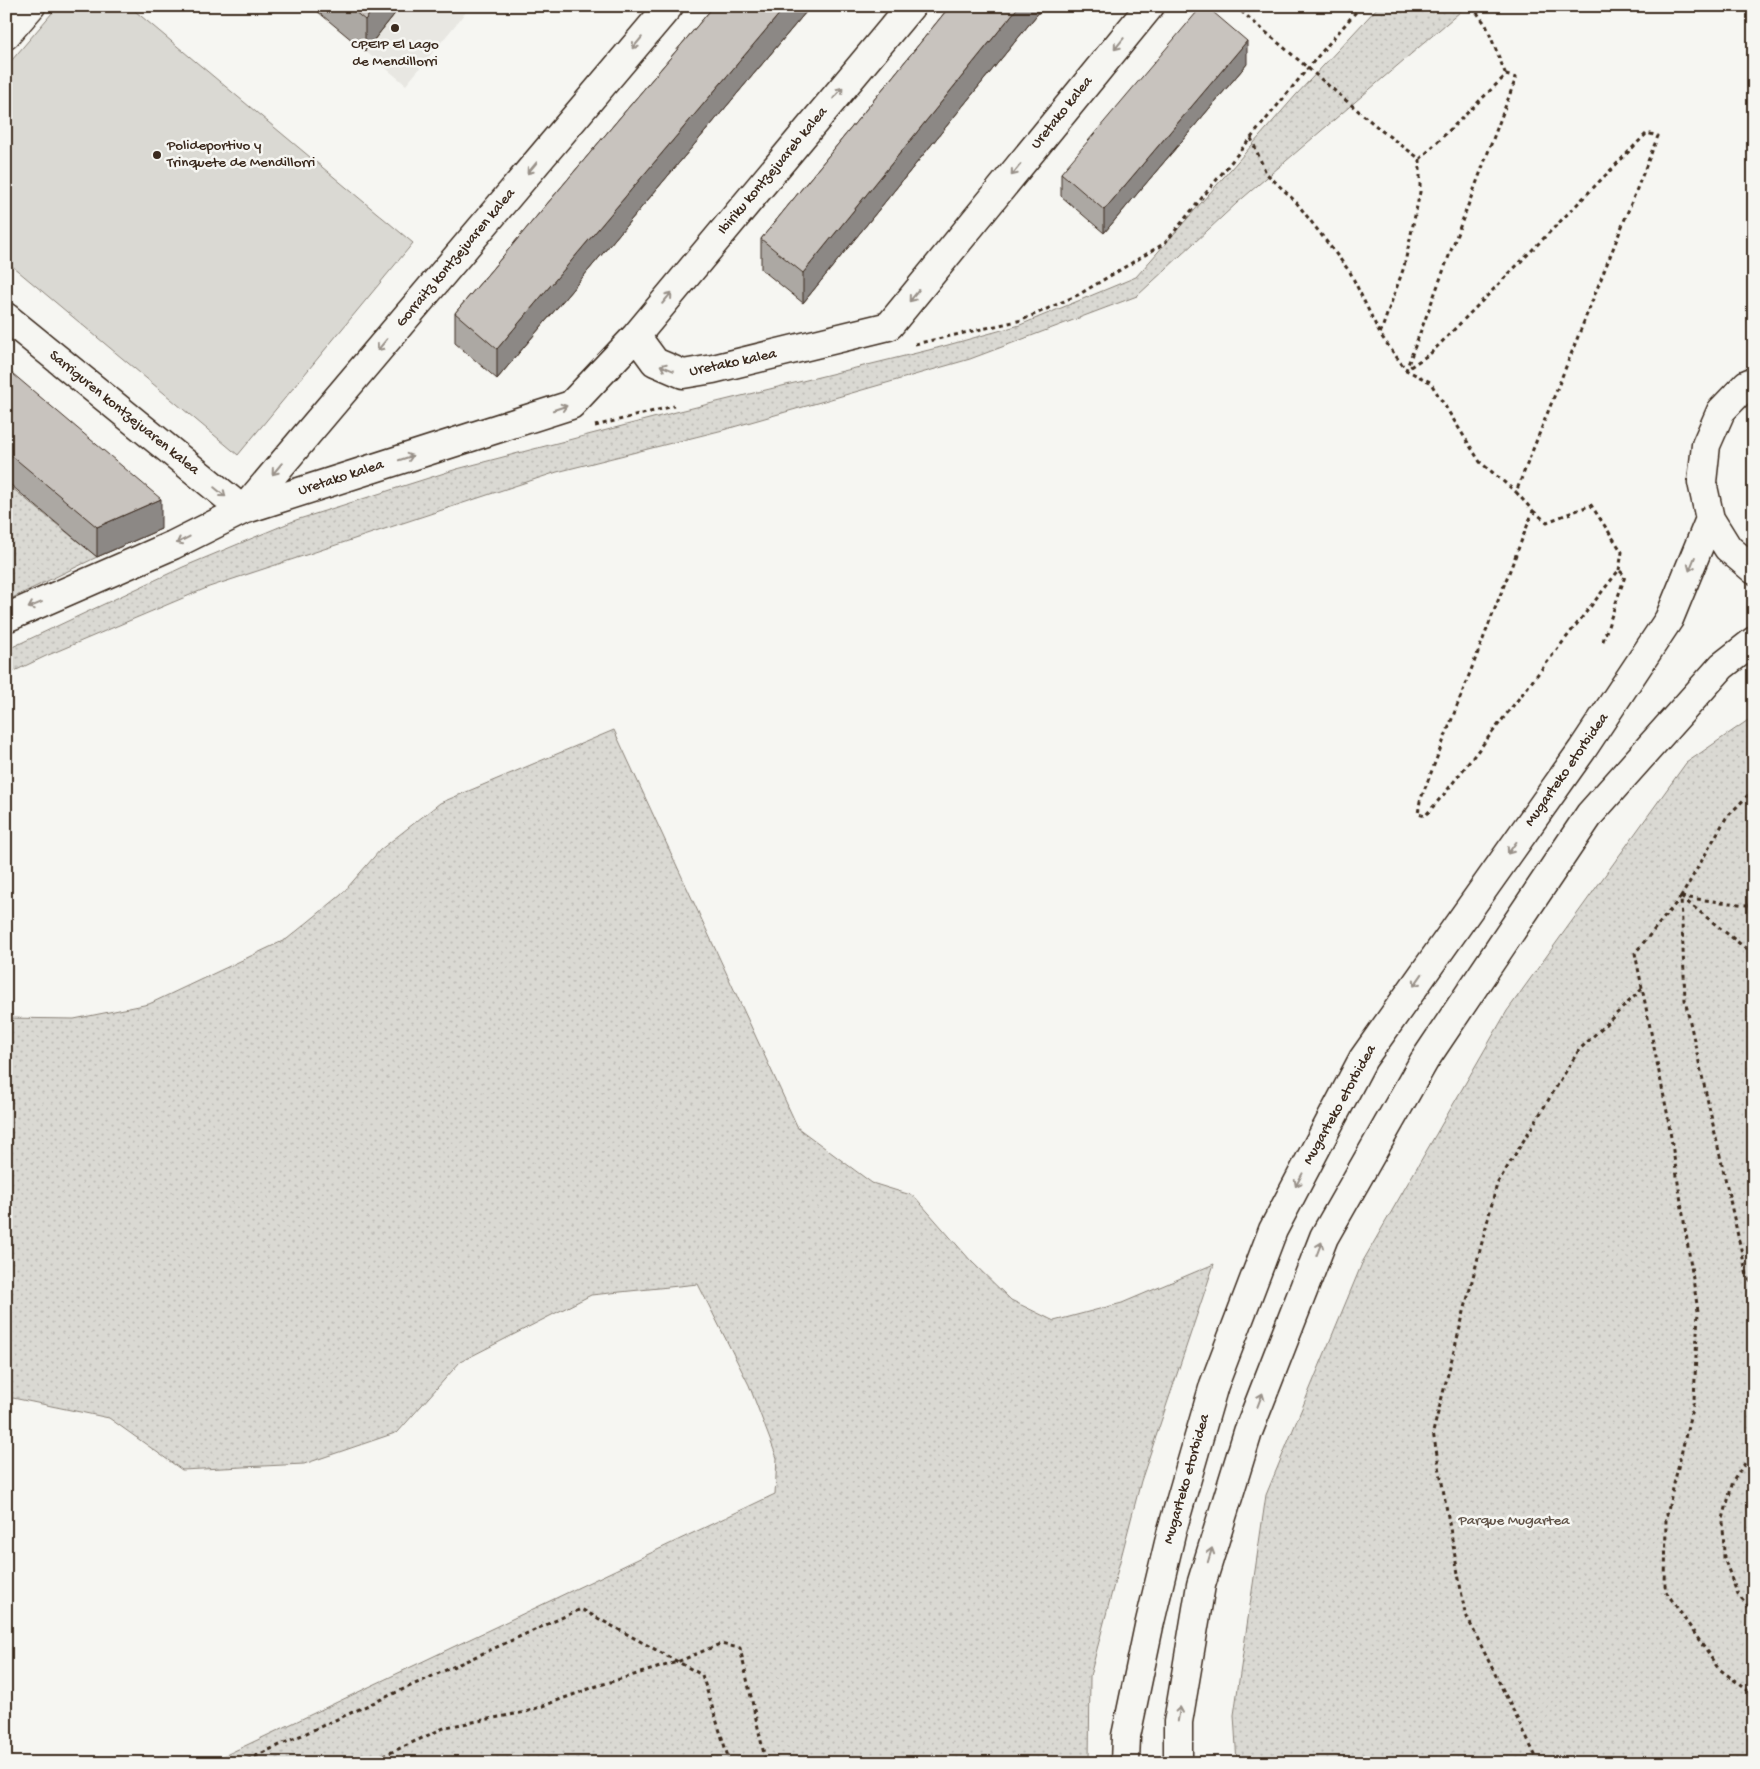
<svg xmlns="http://www.w3.org/2000/svg" width="1760" height="1769" font-family="'Gochi Hand',sans-serif">
  <defs>
    <pattern id="grass-dots" width="8" height="8" patternUnits="userSpaceOnUse" patternTransform="scale(1.25)"><rect width="8" height="8" fill="#dad9d3"/><path d="M2 2h.1M6 6h.1" fill="none" stroke="#bcbab5" stroke-width="1.8" stroke-linecap="round"/></pattern>
  </defs>
  <rect width="100%" height="100%" fill="#f6f6f2"/>
  <filter id="ink" filterUnits="userSpaceOnUse"><feTurbulence type="fractalNoise" baseFrequency=".02" numOctaves="2"/><feDisplacementMap in="SourceGraphic" scale="10" xChannelSelector="R" yChannelSelector="G"/><feConvolveMatrix kernelMatrix="1 2 1 2 8 2 1 2 1" color-interpolation-filters="sRGB"/></filter>
  <g filter="url(#ink)">
    <path fill="#e8e7e2" d="M311,6H471L406,85Z"/>
    <path fill="url(#grass-dots)" stroke="#8a8278" d="M1379,6H1467L1237,203L1137,296L970,359L723,430L557,472L209,587L46,656L6,675V650L183,567L296,520L457,469L676,412L937,348L1020,325L1136,277L1296,95Z
      M6,483L97,557L6,601Z
      M1754,716V1763H1237L1234,1715L1266,1495L1363,1261L1507,1011L1686,763Z
      M614,730L798,1128L872,1183L914,1196L971,1261L1011,1300L1054,1321L1122,1303L1214,1264L1141,1481L1090,1676L1089,1763H209L775,1494L777,1458L749,1385L698,1284L591,1295L460,1362L398,1432L304,1464L182,1470L109,1418L13,1398L6,1401V1018L74,1019L149,1004L287,939L341,895L380,850L440,803Z"/>
    <path fill="#dad9d3" stroke="#8a8278" d="M58,6H129L413,243L238,455L6,261V67Z"/>
    <g fill="none" stroke-linecap="round" stroke-linejoin="round">
      <defs>
        <path id="street" d="M6,35L31,6
          M6,317L243,510
          M636,336L655,362L683,374L713,369L889,326L1150,6
          M243,510L669,6
          M6,618L173,545L243,510L571,405L636,336L911,6"/>
        <path id="secondary" d="M1754,381L1747,384L1721,411L1706,445L1702,482L1710,519L1728,548L1754,570
          M1125,1763L1126,1736L1149,1626L1172,1530L1214,1385L1273,1230L1363,1059L1582,750L1669,619L1710,519
          M1178,1763V1722L1201,1585L1248,1432L1324,1237L1424,1061L1590,814L1722,666L1754,641"/>
      </defs>
      <use href="#street" stroke="#3b2a1e" stroke-width="31"/>
      <use href="#secondary" stroke="#3b2a1e" stroke-width="31"/>
      <path stroke="#3b2a1e" stroke-width="3" stroke-dasharray="4 4" stroke-linecap="butt" d="M1235,6L1382,131L1420,159L1506,75L1516,78L1406,370L1431,353L1647,133L1658,136L1516,492L1533,511L1420,801L1418,814L1425,816L1445,793L1619,570L1625,576L1602,644
        M1472,6L1486,25L1506,75
        M1251,138L1266,173L1296,202L1350,272L1380,334
        M1420,159V192L1404,267L1380,334L1406,370L1430,382L1480,462L1516,492
        M915,344L1022,320L1078,295L1165,243L1308,68L1361,6
        M595,426L674,406
        M1533,511L1547,522L1591,505L1622,552L1619,570
        M1754,789L1726,818L1681,897L1685,1000L1747,1276L1754,1285
        M1681,897L1635,953L1667,1112L1698,1311L1694,1400L1666,1518L1665,1590L1718,1668L1754,1695
        M1681,897L1744,947L1754,959
        M1681,897L1754,906
        M1754,1450L1733,1481L1723,1519L1724,1558L1738,1595L1754,1614
        M240,1763L581,1609L702,1675L730,1763
        M368,1763L446,1727L526,1712L597,1686L677,1662L720,1644L740,1648L766,1763
        M1539,1763L1465,1613L1433,1432L1497,1184L1579,1050L1642,989"/>
      <use href="#street" stroke="#f6f6f2" stroke-width="28"/>
      <use href="#secondary" stroke="#f6f6f2" stroke-width="28"/>
    </g>
    <path fill="#aca8a3" stroke="#3b2a1e" d="M311,6H401L365,51Z
      M714,6H811L497,379L455,343V313Z
      M950,6H1044L803,303L761,269V239Z
      M1247,64L1104,233L1061,196V173Z
      M6,368L161,529L97,557L6,481Z"/>
    <path fill="#8c8885" stroke="#3b2a1e" d="M376,6H401L365,51V20Z
      M786,6H811L497,379V349Z
      M1019,6H1044L803,303V273Z
      M1247,41V64L1104,233V210Z
      M161,499V529L97,557V527Z"/>
    <path fill="#c8c3be" stroke="#3b2a1e" d="M348,6H376L365,20Z
      M714,6H786L497,349L455,313Z
      M950,6H1019L803,273L761,239Z
      M1202,6H1206L1247,41L1104,210L1061,173Z
      M6,368L161,499L97,527L6,451Z"/>
    <defs><path id="oneway-shaft" d="M-6 0H5M1.5-3L5.5 0L1.5 3" fill="none" stroke-width="1.6" stroke-linecap="round" stroke-linejoin="round" transform="scale(1.25)"/></defs>
    <g stroke="#989088">
      <use href="#oneway-shaft" transform="translate(637 43) rotate(130)"/>
      <use href="#oneway-shaft" transform="translate(1119 44) rotate(129)"/>
      <use href="#oneway-shaft" transform="translate(838 93) rotate(-50)"/>
      <use href="#oneway-shaft" transform="translate(532 168) rotate(130)"/>
      <use href="#oneway-shaft" transform="translate(1016 170) rotate(129)"/>
      <use href="#oneway-shaft" transform="translate(914 296) rotate(129)"/>
      <use href="#oneway-shaft" transform="translate(667 298) rotate(-50)"/>
      <use href="#oneway-shaft" transform="translate(382 345) rotate(130)"/>
      <use href="#oneway-shaft" transform="translate(667 368) rotate(-157)"/>
      <use href="#oneway-shaft" transform="translate(560 408) rotate(-18)"/>
      <use href="#oneway-shaft" transform="translate(406 458) rotate(-18)"/>
      <use href="#oneway-shaft" transform="translate(277 469) rotate(130)"/>
      <use href="#oneway-shaft" transform="translate(220 492) rotate(39)"/>
      <use href="#oneway-shaft" transform="translate(183 540) rotate(153)"/>
      <use href="#oneway-shaft" transform="translate(1692 564) rotate(112)"/>
      <use href="#oneway-shaft" transform="translate(35 605) rotate(157)"/>
      <use href="#oneway-shaft" transform="translate(1512 848) rotate(126)"/>
      <use href="#oneway-shaft" transform="translate(1418 980) rotate(125)"/>
      <use href="#oneway-shaft" transform="translate(1299 1180) rotate(118)"/>
      <use href="#oneway-shaft" transform="translate(1319 1249) rotate(-69)"/>
      <use href="#oneway-shaft" transform="translate(1260 1400) rotate(-69)"/>
      <use href="#oneway-shaft" transform="translate(1210 1555) rotate(-73)"/>
      <use href="#oneway-shaft" transform="translate(1179 1714) rotate(-81)"/>
    </g>
  </g>
  <g fill="#3b2a1e" stroke="#f6f6f2" stroke-width="2">
    <circle cx="395" cy="28" r="5"/>
    <circle cx="157" cy="155" r="5"/>
  </g>
  <g text-anchor="middle" dominant-baseline="central" stroke-width="5" stroke-linejoin="round" paint-order="stroke">
    <g font-size="15" fill="#3b2a1e" stroke="#f6f6f2">
      <text x="395" y="45">CPEIP El Lago<tspan x="395" dy="17">de Mendillorri</tspan></text>
      <text x="167" y="146" text-anchor="start">Polideportivo y<tspan x="167" dy="17">Trinquete de Mendillorri</tspan></text>
    </g>
    <g font-size="15" fill="#3b2a1e" stroke="#f6f6f2">
      <text transform="translate(1062 113) rotate(-51)">Uretako kalea</text>
      <text transform="translate(773 171) rotate(-50)">Ibiriku kontzejuareb kalea</text>
      <text transform="translate(456 258) rotate(-50)">Gorraitz kontzejuaren kalea</text>
      <text transform="translate(733 363) rotate(-12)">Uretako kalea</text>
      <text transform="translate(124 413) rotate(39)">Sarriguren kontzejuaren kalea</text>
      <text transform="translate(341 478) rotate(-18)">Uretako kalea</text>
      <text transform="translate(1567 770) rotate(-55)">Mugarteko etorbidea</text>
      <text transform="translate(1340 1105) rotate(-61)">Mugarteko etorbidea</text>
      <text transform="translate(1187 1479) rotate(-74)">Mugarteko etorbidea</text>
    </g>
    <g font-size="15" fill="#63564b" stroke="#f6f6f2">
      <text x="1514" y="1521">Parque Mugartea</text>
    </g>
  </g>
  <rect width="1760" height="1769" fill="none" stroke="#f6f6f2" stroke-width="25"/>
  <rect x="12" y="12" width="1735" height="1744" fill="none" stroke="#3b2a1e" stroke-width="2" filter="url(#ink)"/>
</svg>
